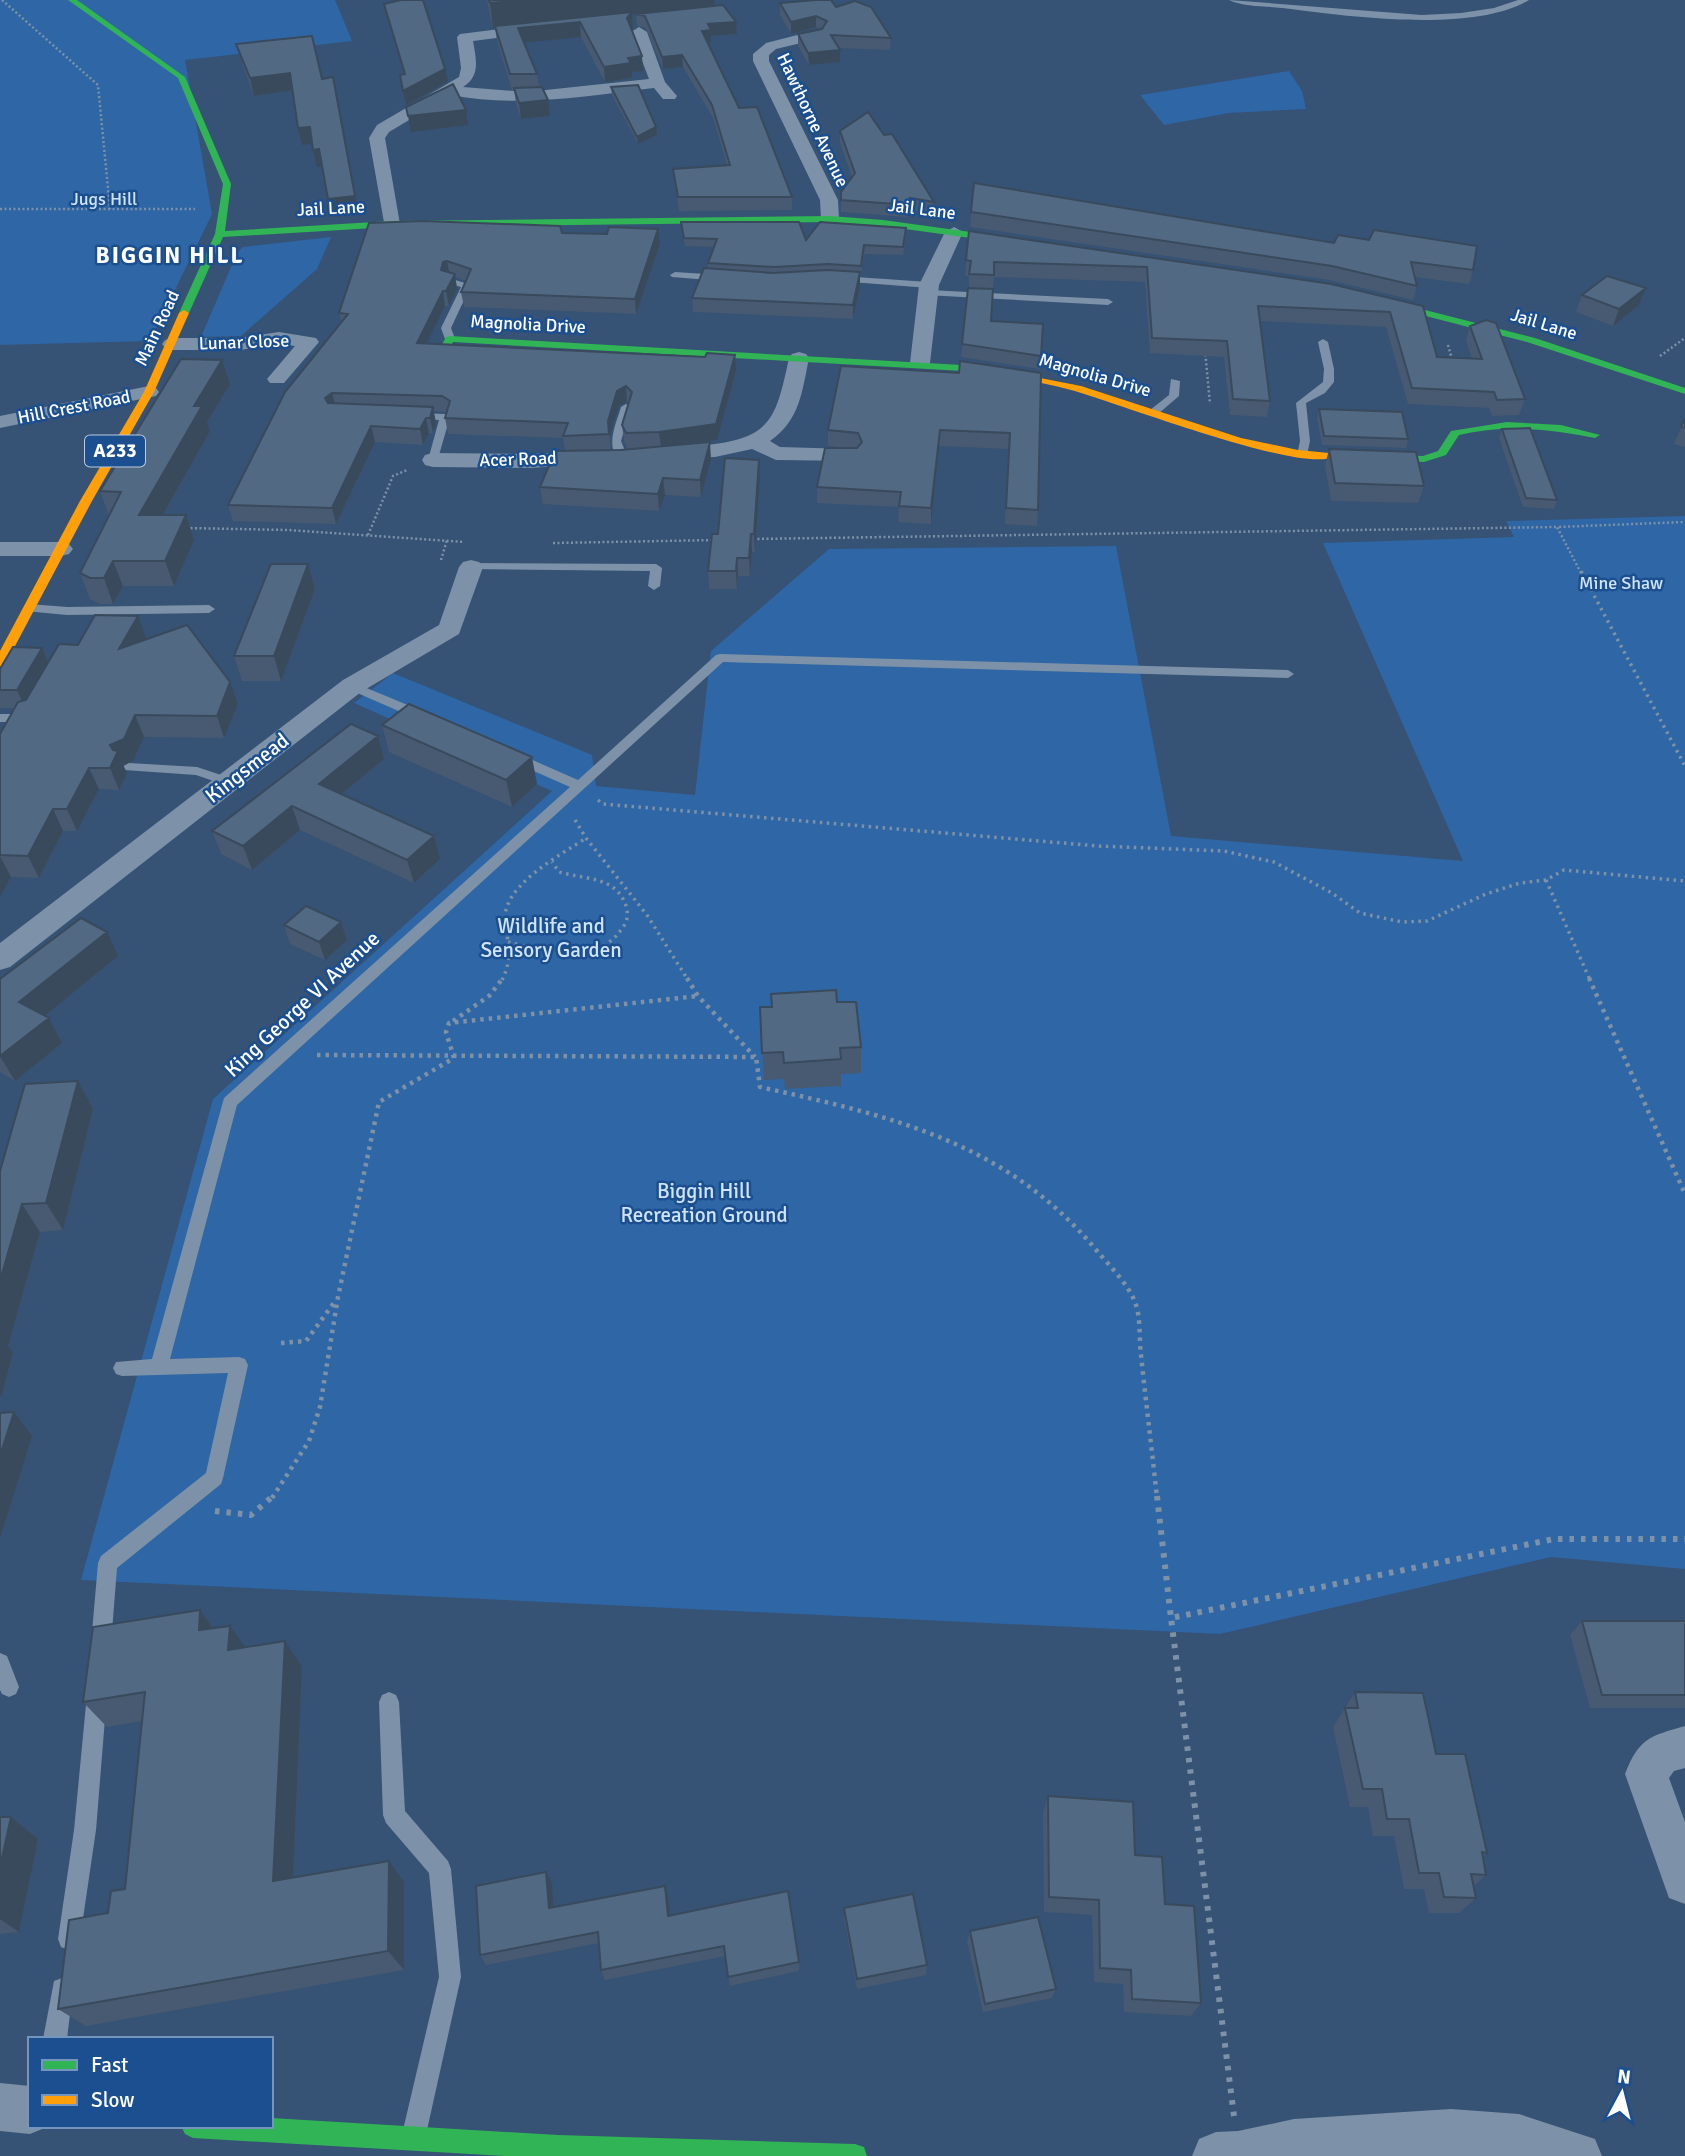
<svg xmlns="http://www.w3.org/2000/svg" width="1685" height="2156" font-family="Signika,sans-serif">
  <rect width="100%" height="100%" fill="#365274"/>
  <path fill="#2f66a5" d="M0,0H335L352,41L185,60L212,214L150,341L0,345Z
    M1289,71L1302,91L1306,109L1229,113L1164,125L1140,95Z
    M331,237L317,269L241,336L201,337L237,253L243,247Z
    M1685,516V1569L1551,1557L1220,1634L81,1580L213,1099L552,791L354,703L393,673L592,755L596,786L695,795L711,651L829,549L1116,546L1171,836L1463,861L1323,543L1514,537L1506,521Z"/>
  <g fill="none" stroke-linecap="round" stroke-linejoin="round">
    <path stroke="#7d92a8" stroke-width="2.5" stroke-dasharray="2 2.5" stroke-linecap="butt" d="M2,0L98,85L110,209
      M0,209H195
      M1448,345L1453,363
      M1205,350L1210,404
      M1660,356L1685,338
      M186,528L288,530L464,542
      M368,535L393,476L407,470
      M753,539L1557,527
      M553,543L716,540
      M441,560L447,540
      M1581,573L1557,527L1685,522"/>
    <path stroke="#7d92a8" stroke-width="3.5" stroke-dasharray="2.5 4.5" stroke-linecap="butt" d="M1581,571L1685,766
      M598,800L603,804L1098,846L1224,851L1274,862L1332,893L1360,913L1402,922L1427,921L1486,894L1520,883L1546,880L1564,870L1685,881
      M575,820L586,838L647,915L688,980
      M1546,880L1590,980
      M508,942C542,950 587,966 616,936C620,931 626,925 627,918C629,906 621,892 611,886C596,877 576,877 559,872L552,862
      M502,980C513,958 508,944 505,921C502,885 561,855 586,838"/>
    <path stroke="#7d92a8" stroke-width="4.5" stroke-dasharray="3.5 5" stroke-linecap="butt" d="M687,978L698,996L755,1057
      M1589,978L1685,1194
      M453,1021L489,996L503,978
      M317,1055L756,1057L760,1087C891,1116 1007,1142 1097,1251C1109,1265 1128,1284 1135,1302C1141,1317 1139,1339 1141,1355C1146,1403 1152,1450 1157,1498
      M281,1343L306,1341L336,1300
      M272,1498L309,1441L320,1407L338,1297L379,1102L454,1058L446,1032L449,1023L698,996"/>
    <path stroke="#7d92a8" stroke-width="6" stroke-dasharray="4.5 7" stroke-linecap="butt" d="M1157,1496L1171,1618
      M215,1511L251,1515L273,1496
      M1234,2116L1171,1618L1554,1539H1685"/>
    <path fill="#7d92a8" fill-rule="evenodd" d="M1229,0L1422,15L1461,13L1494,8L1518,0H1529C1472,34 1347,16 1282,8C1266,6 1243,7 1229,0Z
      M675,272L721,275L726,278L721,281L672,277L670,275Z
      M841,276L929,282L934,285L929,288L838,281L836,279Z
      M449,278L471,285L451,328L455,339L450,342L445,339L441,328L461,287L446,283V279Z
      M928,290L1108,299L1113,302L1108,305L925,295V291Z
      M1323,339L1328,342L1334,369V382L1325,393L1306,403L1310,441L1307,455L1302,458L1297,455L1300,441L1296,403L1323,382L1324,369L1318,342Z
      M1171,379L1180,381L1179,396L1158,414H1150V410L1169,395Z
      M626,404L631,407L621,441L628,458L623,461C603,451 616,424 621,407Z
      M415,413L445,414L450,417L437,462L428,460L439,420L411,418V414Z
      M471,563L656,564L662,568L660,586L654,590L648,586L650,571L467,569L465,567Z
      M29,604L67,607L209,605L215,609L209,613L67,615L25,611V605Z
      M720,654L1288,670L1294,674L1288,678L723,662L237,1105L170,1359L239,1357L245,1359L248,1365L223,1478L221,1484L117,1568L111,1644L108,1651L101,1654L94,1651L91,1644L98,1563L101,1556L206,1473L228,1373L122,1376L116,1374L113,1368L116,1362L152,1359L224,1098L570,787L511,761V755H521L578,780L716,655Z
      M352,682L427,713L428,716L427,719H417L348,689L346,686Z
      M0,714H28L34,718L28,722H0Z
      M129,763L197,767L233,779L235,782L228,786L196,775L124,770L122,767Z
      M0,1653L7,1656L19,1687L16,1694L9,1697L2,1694L0,1690Z
      M97,1684L104,1687L107,1694L96,1830L80,1939L77,1947L69,1950L61,1947L58,1939L74,1830L87,1694L90,1687Z
      M389,1692L396,1695L399,1702L405,1811L448,1861L451,1869L461,1977L427,2130L423,2138L415,2142L407,2138L403,2130L439,1977L429,1873L386,1823L383,1815L379,1702L382,1695Z
      M62,1978L70,1981L73,1989L67,2039H43L54,1981Z"/>
    <path fill="#7d92a8" fill-rule="evenodd" d="M539,24L544,26L547,29L544,32L473,41C476,59 481,76 463,87L527,92L649,79L631,32L639,27L647,32L665,82L677,96L675,99H663L654,88C586,96 519,108 451,95L389,132L385,138L400,224L391,229L385,228L369,138L377,125L459,77L461,68L457,37L460,34Z
      M817,30L822,32L825,35L822,38L776,49L769,55V61L838,200L839,219L830,224L821,219L820,200L753,61V54L766,43Z
      M954,227L963,232L939,285L930,363L927,367H913L910,363L919,285L945,232Z
      M279,332L316,338L319,342L284,383H270L267,379L295,346L279,344L240,350H172L165,348L162,344L165,340L172,338H240Z
      M799,352L806,354L809,358C802,392 800,420 770,441L780,447L849,449L857,451L860,456L857,461L776,460L752,449L715,457L660,459L657,454L660,449C675,446 690,447 704,445C772,439 776,418 789,358L792,354Z
      M149,386L156,388L159,392L156,396L0,428V416Z
      M595,451L603,453L606,458L603,463L530,468L433,467L425,465L422,460L425,455L433,453L530,454Z
      M0,542H61L69,544L73,549L69,554L61,556H0Z
      M471,560L479,562L483,567L459,634L361,692L10,967L0,970V943L343,680L439,625L459,567L463,562Z
      M1685,1726V1768L1674,1771L1669,1778L1685,1822V1904L1669,1898L1625,1774C1639,1738 1650,1736 1685,1726Z
      M0,2083L30,2086V2126L47,2127L30,2134L0,2131Z
      M1451,2109L1519,2114L1595,2139L1602,2156H1192L1199,2139L1216,2132L1238,2131L1294,2119Z"/>
    <path fill="#30b455" fill-rule="evenodd" d="M68,0H77L185,77L231,184L225,231L391,221L830,216L883,220L1021,239L1026,242L1021,245L883,226L830,222L391,227L223,237L189,313L181,315L179,313L215,234L223,184L178,78Z
      M1374,297L1535,338L1685,388V394L1527,342L1371,302V298Z
      M450,336L980,366L985,369L980,372L453,342L449,350H441L440,348L446,337Z
      M1507,422L1561,425L1600,435L1595,438C1550,429 1504,424 1459,435L1446,455L1424,462L1329,459L1324,456L1329,453L1423,456L1438,451L1451,431Z
      M271,2118L558,2135L855,2144L864,2147L867,2156H505L193,2138L185,2134L181,2126H271Z"/>
    <path fill="#ff9f0a" fill-rule="evenodd" d="M184,310L189,313L154,392L92,501L6,663L0,667V651L80,501L144,392L179,313Z
      M980,366L1081,386L1241,438L1298,450L1329,453L1334,456C1306,476 1113,401 1071,390C1040,381 1008,378 976,371V367Z"/>
  </g>
  <path fill="#475a72" fill-rule="evenodd" d="M487,0H714L715,5L632,14L633,27L631,29L643,71L632,72V78L605,82L581,37L524,42L537,74L539,87L550,116L521,119L516,103L514,90H512L497,41L495,28H493L490,16Z
    M780,3L836,7L891,38L890,50L839,48L840,50V62L809,65L798,46V34L820,29L816,27L791,34L780,15Z
    M384,4L448,82L406,105L400,75L404,74L387,17Z
    M636,14L736,22L737,34L711,36V42L707,43L739,108L792,197V210L679,211L673,169L727,165L713,118L683,67L663,69L646,28L637,26Z
    M236,44L322,79L359,214L333,217L322,167H317L312,144L302,145L298,128L293,90L254,96L241,60Z
    M611,87L657,135L638,144L612,95Z
    M840,131L884,135L934,202L933,214L909,210L908,217L841,212V192L852,177L840,143Z
    M974,183L1473,270L1469,284L1415,277L1417,286L1413,300L1329,280L970,227Z
    M681,222L806,240L906,236L903,255L864,254L861,275H860V286L853,319L693,312L692,298L708,268V263L714,247L685,246Z
    M369,223L562,233L660,244L636,314L464,307L461,292L466,281L455,277L457,289L449,306H445L427,343L736,371L717,440L672,446L711,460L701,497L665,495L659,511L543,504L540,487L565,451L563,438L448,434L445,418L447,412L433,411L436,423L433,433H429L423,445L375,442L336,524L233,521L228,505L342,323L339,313ZM627,402L629,403L622,425L624,441L627,449L611,450L610,436L619,406Z
    M969,231L1423,306L1437,357L1472,358L1466,341L1470,326L1525,399L1519,415L1492,416L1489,408L1408,404L1386,327L1260,321L1270,401L1267,417L1230,415L1224,357L1150,353L1145,282L994,277L991,321L1043,324L1040,369L961,357L969,288V276H965Z
    M1646,288L1639,305L1613,326L1576,312L1582,295Z
    M959,373H1041L1038,510L1037,526L1005,524L1008,449L939,446L931,524L898,522L899,507L817,503V487L851,448L828,446V430Z
    M230,384L207,422L210,431L163,515H186L194,540L174,586H123L113,604H100L90,599L80,573L109,516L100,491Z
    M1319,409L1408,439L1406,448L1322,445L1317,418Z
    M1685,418V447L1674,444Z
    M1502,429L1557,500L1554,509L1523,507L1499,438Z
    M1329,449L1424,486L1418,503L1331,501L1325,466Z
    M759,460L760,478L755,552H752L750,576H738L737,589H709L708,571L718,534Z
    M308,564L315,589L281,681H242L234,656Z
    M146,638L145,640L238,704L224,738L144,737L133,761L123,765L127,773L119,790L99,789L77,831H63L39,878L11,877L0,897V734L14,708H0V669L49,662L78,645Z
    M382,725L537,784L512,807L389,752Z
    M384,759L342,794L434,836L440,859L414,883L300,830L252,870L221,854L212,831Z
    M341,922L347,940L325,960L290,944L284,925Z
    M118,956L44,1016L49,1018L62,1043L15,1081L0,1072V979Z
    M837,1002L861,1047V1073L841,1074V1086L785,1089L784,1079L764,1080L760,1007Z
    M78,1081L93,1109L63,1230L40,1232L8,1346L13,1353L1,1397H0V1171Z
    M200,1610L214,1628L245,1647L302,1667L293,1877L404,1882V1970L86,2026L58,2009L108,1913L125,1889L142,1721L107,1727L83,1702Z
    M1582,1621H1685V1708H1590L1570,1635Z
    M1355,1692L1436,1754L1487,1853L1483,1857L1486,1875L1473,1887L1476,1898L1459,1913H1429L1424,1889H1404L1394,1836H1373L1368,1807H1350L1333,1727Z
    M1048,1796L1135,1855L1165,1904L1201,2003L1191,2016L1124,2012L1123,1984L1094,1982L1092,1915L1044,1912L1043,1813Z
    M0,1817H11L38,1839L19,1932L0,1934Z
    M546,1872L552,1882L553,1907L668,1896L670,1916L799,1962V1971L730,1986L725,1956L605,1980L601,1970L599,1943L486,1965L480,1955Z
    M844,1908L927,1965L926,1975L857,1989L844,1918Z
    M970,1931L1056,1989L1052,1998L983,2012L967,1941Z"/>
  <path fill="#394a5c" d="M524,0H714L715,5L632,14L633,27L629,33L627,18L630,14L493,28L490,3Z
    M816,16V27L791,34V22Z
    M580,22L581,37L520,43L518,28Z
    M736,22L737,34L711,36V42L702,43V31L708,24Z
    M840,50V62L809,65L808,53Z
    M682,55L683,67L663,69L662,57Z
    M642,56L643,71L632,72V78L605,82L604,67L628,58Z
    M445,69L448,82L406,105L403,91Z
    M290,73L294,90L254,96L250,78Z
    M333,77L359,214L333,217L328,199Z
    M548,100L550,116L521,119L519,103Z
    M466,110L468,125L411,132L408,116Z
    M310,127L314,144L302,145L298,128Z
    M656,127L657,135L638,144L637,137Z
    M319,149L323,167H317L313,150Z
    M658,229L660,244L636,314L635,299Z
    M447,261L450,276L441,270L443,262Z
    M860,272V286L853,319V305Z
    M455,274L457,289L449,306L446,291Z
    M1646,288L1639,305L1613,326L1619,309Z
    M443,291L445,306L420,358L417,343Z
    M735,355L736,371L717,440L661,447L659,432Z
    M222,360L230,384L207,422L210,431L148,541L139,515L194,406Z
    M626,386L627,402L619,406L610,436L611,450L608,421L617,391Z
    M332,393L336,408L328,413L325,398Z
    M433,407L436,423L433,433L430,418Z
    M426,418L429,433L423,445L420,429Z
    M371,426L375,442L336,524L332,508Z
    M940,430L939,446L931,524V508Z
    M710,442L711,460L701,497L700,480Z
    M759,460L760,478L755,552L754,534Z
    M663,478L665,495L659,511L658,494Z
    M186,515L194,540L174,586L165,561Z
    M751,534L752,552L750,576L749,558Z
    M737,558L738,576L737,589L736,571Z
    M113,561L123,586L113,604L104,578Z
    M308,564L315,589L281,681L274,656Z
    M138,616L146,638L128,671L119,649Z
    M42,648L50,666L25,708L17,690Z
    M230,682L238,704L224,738L217,716Z
    M135,715L144,737L133,761L123,765L127,773L119,790L110,768V745Z
    M378,736L384,759L326,807L319,784Z
    M532,757L537,784L512,807L506,780Z
    M89,768L99,789L77,831L67,809Z
    M292,806L300,830L252,870L243,846Z
    M53,809L63,831L39,878L28,856Z
    M434,836L440,859L414,883L407,860Z
    M0,856L11,877L0,897Z
    M341,922L347,940L325,960L319,942Z
    M107,932L118,956L32,1026L19,1002Z
    M49,1018L62,1043L15,1081L0,1056Z
    M78,1081L93,1109L63,1230L46,1203Z
    M22,1204L40,1232L8,1346L13,1353L1,1397L0,1396V1281Z
    M14,1412L32,1436L0,1538V1456Z
    M200,1610L220,1637L199,1630Z
    M230,1626L249,1652L228,1650Z
    M285,1641L302,1667L292,1901L273,1881Z
    M11,1817L38,1839L19,1932L0,1919V1867Z
    M389,1861L404,1882V1970L388,1951Z
    M546,1872L552,1882L554,1918L549,1908Z
    M665,1886L668,1896L671,1926L668,1916Z"/>
  <path fill="#526984" stroke="#394a5c" stroke-width="2" d="M401,0H423L445,69L403,91L400,75L405,74L384,4Z
    M489,0H524L490,3Z
    M816,0H831L836,7L855,1L871,7L891,38L831,35L840,50L808,53L798,34L822,29L827,21L816,16L791,22L780,3Z
    M723,5L736,22L708,24L711,30L702,31L739,108L757,107L792,197H678L673,169L730,165L712,105L682,55L662,57L645,16L636,14Z
    M632,12L627,18L642,56L628,58L631,63L604,67L580,22L518,28L537,74H510L495,26Z
    M312,36L322,79L333,77L355,196L328,199L319,149L313,150L310,127L298,128L290,73L250,78L236,44Z
    M453,84L466,110L408,116L406,107Z
    M638,85L656,127L637,137L611,87Z
    M542,87L548,100L519,103L514,88Z
    M868,112L884,135L892,134L934,202L910,198L909,205L841,200V192L855,173L840,131Z
    M974,183L1334,243L1338,235L1369,240L1374,230L1477,246L1473,270L1411,262L1417,286L1332,266L971,212Z
    M423,221L560,226L562,233L607,234L609,227L658,229L635,299L461,292L471,269L447,261L443,262L441,270L455,274L446,291H443L417,343L705,357L707,353L735,355L716,424L659,432L626,433L622,425L632,392L626,386L617,391L608,421L609,434L563,436L568,423L445,418L450,401L442,396L332,393L325,398L328,403L433,407L430,418H426L420,429L371,426L332,508L228,505L285,392L348,314L339,313L369,223Z
    M681,222H799L806,240L820,222L906,228L903,247L864,245L861,266L828,264L774,267L708,263L717,239L684,238Z
    M969,231L1331,284L1423,306L1437,357L1482,359L1470,326L1486,320L1496,323L1525,399L1497,400L1494,392L1412,388L1390,312L1258,306L1270,401L1233,399L1227,341L1152,338L1147,267L994,262V275L969,274L971,261L966,260Z
    M704,268L773,273L828,270L860,272L853,305L692,298Z
    M1607,276L1646,288L1619,309L1582,295Z
    M968,288L993,289L991,321L1043,324L1041,356L962,344Z
    M181,359L222,360L194,406H202L139,515H186L165,561H113L104,578H90L80,573L121,492L100,491Z
    M960,361L1041,373L1038,510L1006,508L1010,433L940,430L931,508L899,506L901,492L817,487L825,448H857L862,442L858,433L828,430L841,366L959,373Z
    M1319,409L1402,412L1408,439L1324,436Z
    M1685,418V428L1681,427Z
    M1530,428L1557,500L1526,498L1502,429Z
    M710,442L700,480L663,478L658,494L540,487L555,451L621,450Z
    M1329,449L1416,452L1424,486L1335,483Z
    M725,458L759,460L754,534H751L749,558H737L736,571H708L712,534H718Z
    M271,564H308L274,656H234Z
    M95,615L138,616L119,649L187,625L230,682L217,716L135,715L124,739L110,745L113,750L118,751L110,768H89L67,809H53L28,856L0,855V734L18,702L26,700L59,644L78,645Z
    M13,647L42,648L17,690H0V669Z
    M409,704L532,757L506,780L382,725Z
    M351,724L378,736L319,784L434,836L407,860L292,806L243,846L212,831Z
    M306,906L341,922L319,942L284,925Z
    M81,918L107,932L19,1002L49,1018L0,1056V979Z
    M836,990L837,1002H856L861,1047L840,1048L841,1059L784,1063L783,1052L762,1053L760,1007H772L771,994Z
    M78,1081L46,1203L22,1204L0,1281V1171L25,1084Z
    M14,1412L0,1456V1413Z
    M200,1610L199,1630L230,1626L228,1650L285,1641L273,1881L389,1861L388,1951L58,2009L69,1920L108,1913L111,1891L125,1889L145,1692L83,1702L93,1627Z
    M1582,1621H1685V1695H1602Z
    M1355,1692L1423,1693L1436,1754H1465L1487,1853L1482,1852L1486,1875L1471,1874L1476,1898L1444,1897L1439,1873H1419L1409,1819H1387L1382,1789H1363L1345,1708H1358Z
    M1048,1796L1133,1802L1135,1855L1162,1857L1165,1904L1194,1906L1201,2003L1132,1999L1131,1970L1100,1968L1099,1900L1049,1897Z
    M0,1817H11L0,1867Z
    M546,1872L549,1908L665,1886L668,1916L788,1891L799,1962L728,1977L724,1946L601,1970L598,1932L480,1955L476,1886Z
    M913,1894L927,1965L857,1979L844,1908Z
    M1038,1917L1056,1989L985,2004L970,1931Z"/>
  <g text-anchor="middle" dominant-baseline="central" stroke-width="5" stroke-linejoin="round" paint-order="stroke">
    <g font-size="18" fill="#fff" stroke="#1b4f8f">
      <text transform="translate(813 120) rotate(65)">Hawthorne Avenue</text>
      <text transform="translate(331 208) rotate(-3)">Jail Lane</text>
      <text transform="translate(922 209) rotate(7)">Jail Lane</text>
      <text transform="translate(528 324) rotate(3)">Magnolia Drive</text>
      <text transform="translate(1544 324) rotate(17)">Jail Lane</text>
      <text transform="translate(157 328) rotate(-65)">Main Road</text>
      <text transform="translate(244 342) rotate(-2)">Lunar Close</text>
      <text transform="translate(1095 375) rotate(16)">Magnolia Drive</text>
      <text transform="translate(74 407) rotate(-11)">Hill Crest Road</text>
      <text transform="translate(518 459) rotate(-2)">Acer Road</text>
    </g>
    <g font-size="18" fill="#cfe3fa" stroke="#1b4f8f">
      <text x="104" y="199">Jugs Hill</text>
      <text x="1621" y="583">Mine Shaw</text>
    </g>
    <rect fill="#1b4f8f" stroke="#bbcadd" stroke-width="2" x="85" y="435.5" width="60" height="31" rx="5"/>
    <g font-size="19" font-weight="bold" fill="#fff">
      <text x="115" y="451">A233</text>
    </g>
    <g font-size="21" fill="#fff" stroke="#1b4f8f">
      <text transform="translate(247 768) rotate(-38)">Kingsmead</text>
      <text transform="translate(302 1004) rotate(-43)">King George VI Avenue</text>
    </g>
    <g font-size="21" fill="#cfe3fa" stroke="#1b4f8f">
      <text x="551" y="926">Wildlife and<tspan x="551" dy="24">Sensory Garden</tspan></text>
      <text x="704" y="1191">Biggin Hill<tspan x="704" dy="24">Recreation Ground</tspan></text>
    </g>
    <g font-size="23" font-weight="bold" letter-spacing="2" fill="#fff" stroke="#1b4f8f">
      <text x="170" y="255">BIGGIN HILL</text>
    </g>
  </g>
  <rect x="28" y="2037" width="245" height="91" fill="#1b4f8f" stroke="#7695bc" stroke-width="2"/>
  <rect x="42" y="2060" width="35" height="10" fill="#30b455" stroke="#7695bc" stroke-width="2"/>
  <text x="91" y="2072" font-size="21" fill="#ffffff">Fast</text>
  <rect x="42" y="2095" width="35" height="10" fill="#ff9f0a" stroke="#7695bc" stroke-width="2"/>
  <text x="91" y="2107" font-size="21" fill="#ffffff">Slow</text>
  <g transform="translate(1622 2093) rotate(7)" stroke="#1b4f8f" stroke-width="5" paint-order="stroke">
  <path d="M0-5L12 26L0 18L-12 26Z" fill="#ffffff"/>
  <text y="-10" font-size="19" font-weight="bold" text-anchor="middle" fill="#ffffff">N</text>
  </g>
</svg>
